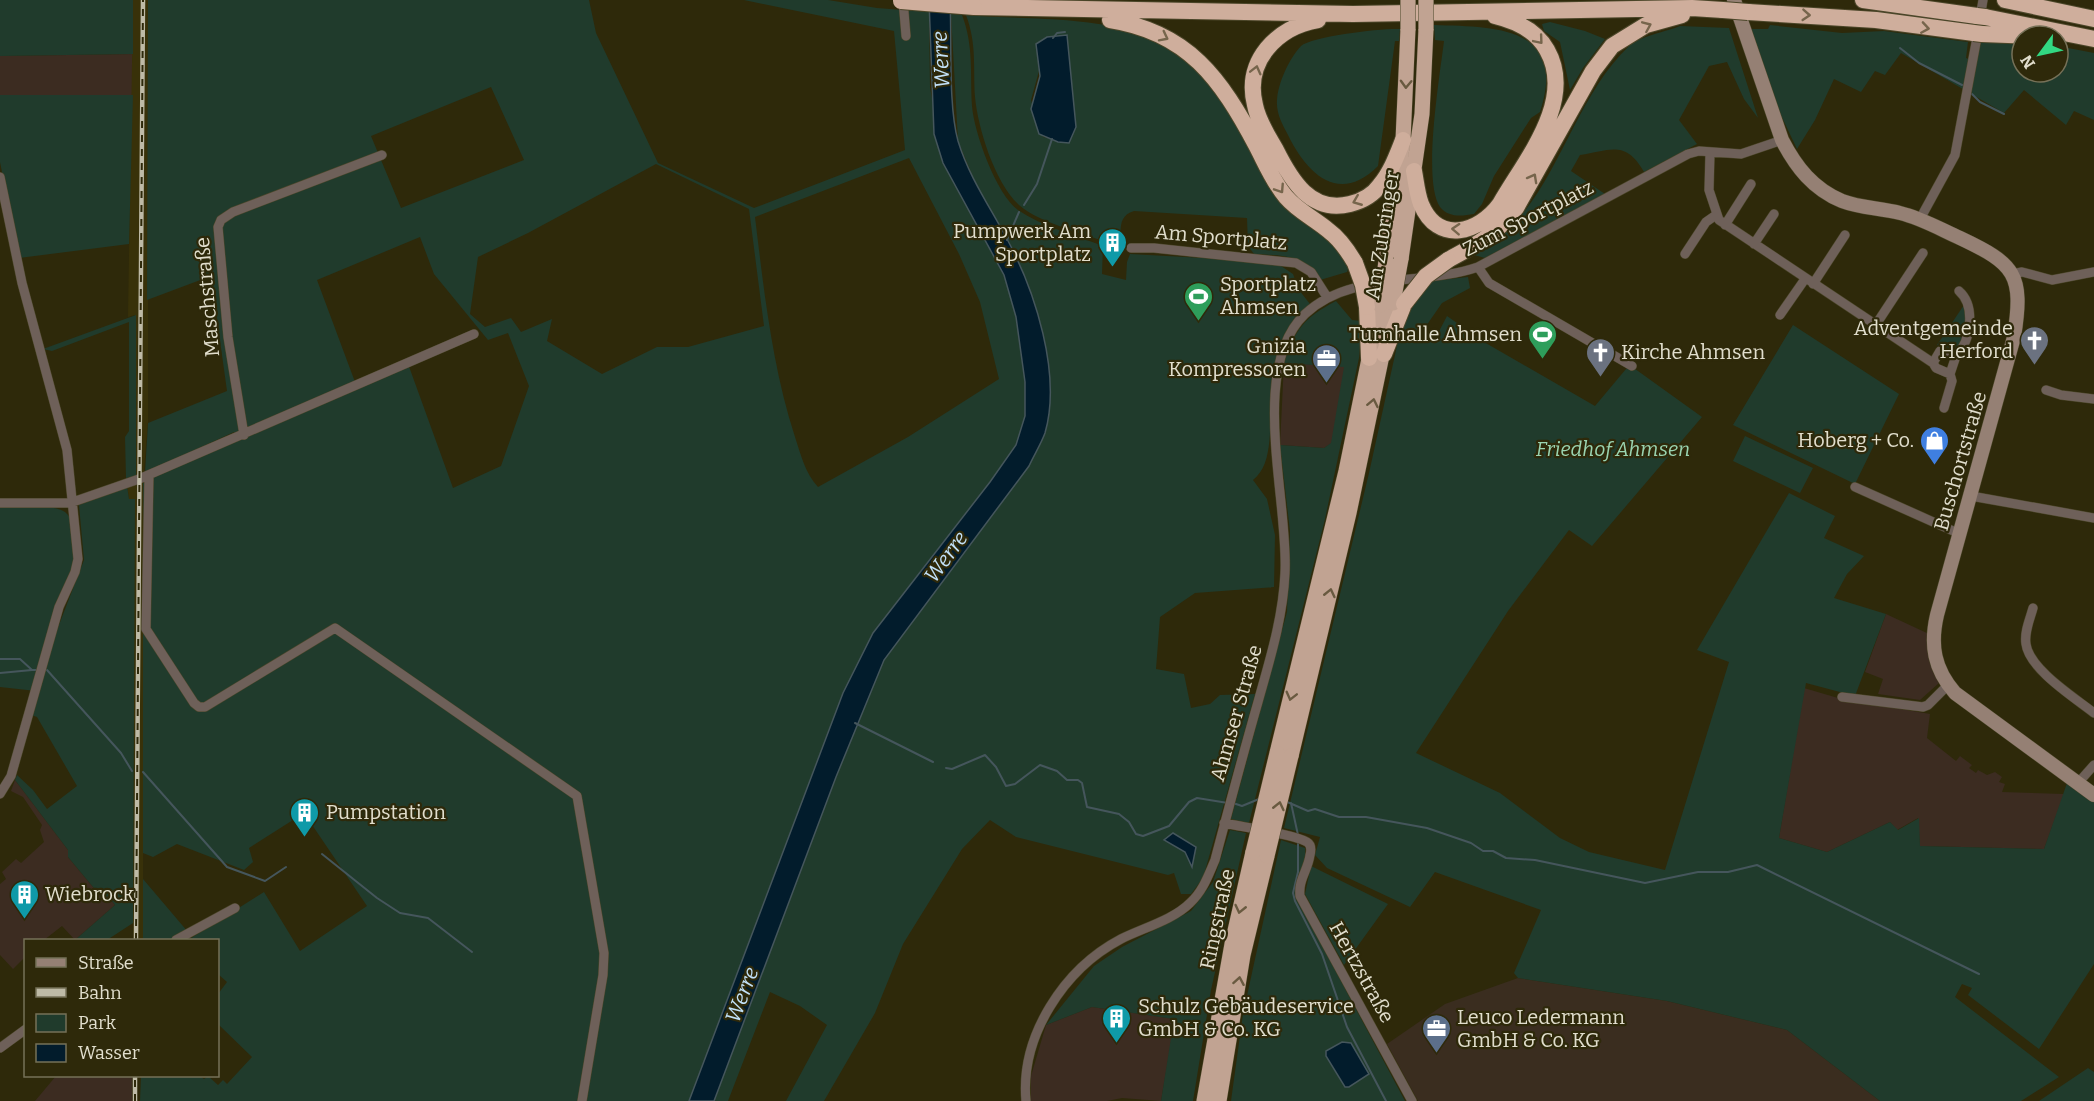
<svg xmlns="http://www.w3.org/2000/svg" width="2094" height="1101" font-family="Bitter,serif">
  <rect width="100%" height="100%" fill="#2e290a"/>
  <path fill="#3c2c21" d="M133,54V95H0V56Z
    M1284,363L1345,366L1332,443L1324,448L1280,445Z
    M1886,614L1929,634L1928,657L1939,683L1920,700L1878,694L1883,679L1865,672Z
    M1804,688L1838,698L1930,714L1927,738L1956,761L1960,756L1972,765L1969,768L1976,773L1978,770L1987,775L1995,772L2002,777L1999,782L2005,784L2002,792L2064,794L2044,849L1920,846L1918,818L1897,830L1890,822L1827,852L1779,838Z
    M15,780L68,850V857L103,899L108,896L115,905L75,940L62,926L44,940H26L25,957L13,969L0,955V884L6,879L2,872L16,859L21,863L44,842L40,830L42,825L23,797L11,791Z
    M1092,1007L1175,1019L1161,1101L1122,1098L1107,1101H1031V1076L1046,1025Z
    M56,1076H132V1101H35Z"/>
  <path fill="#3a2d1f" d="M1518,978L1667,1001L1787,1030L1880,1101H1418L1387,1044L1445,1004Z"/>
  <path fill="#383109" d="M133,0H148V423L143,481V940H133L134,499H129L127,486L136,483L135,315L128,317Z"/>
  <path fill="#203b2c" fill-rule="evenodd" d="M0,0H133V54L0,56Z
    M148,0H589L596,33L658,163L754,208L905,150L894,31L744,0H828L877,8L929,12L930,87L943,163L1004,275L1016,317L1025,382V416L1016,445L990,482L873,633L843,693L689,1101H140L141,1076H200L204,1079L208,1076L218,1085L223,1080L227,1084L252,1057L218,1024V994L227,982L218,974V940H188L264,892L300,951L367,906L304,813L249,848L253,862L244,870L177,844L153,857L143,853V481L239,440L234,432L145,473L148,423L227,391L211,276L147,300ZM491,87L524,160L401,208L371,136ZM909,158L959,254L980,302L999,379L908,437L818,487C805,473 801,455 795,437C772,366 764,291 755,217ZM656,164L749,209L764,326L688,347H657L602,374L547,341L552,319L521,332L511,318L485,327L470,314L478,257L528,233ZM420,237L434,274L488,340L508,333L529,386L501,466L453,488L407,361L355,382L317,280Z
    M951,14L962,15C974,46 970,74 972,106C974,132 996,194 1018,210C1043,227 1075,235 1103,246L1102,274L1126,280L1127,262L1130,254L1275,262L1293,274L1299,290L1310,304C1244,356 1291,451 1253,480L1267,499L1275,535L1274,587L1195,593L1160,617L1156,669L1184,674L1191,708L1210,704L1220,695L1255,694L1203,878L1191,894H1181L1174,873L1168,875L1016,837L990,820L962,849L903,944L875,1013L824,1101H786L827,1025L800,1006L770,992L728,1101H714L836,777L884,660L1029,466L1025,277L978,189L958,141Z
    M966,15C1062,23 1159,7 1223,97C1242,125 1254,168 1275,193C1298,220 1330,236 1349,266L1347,272L1320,280C1293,254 1290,256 1254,254L1248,246L1247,218L1134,211C1117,216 1121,231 1121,247C1095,237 1038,223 1019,205C995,183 978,129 975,97C973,66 977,45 966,15ZM1039,71L1069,143L1043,137L1031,100Z
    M1550,22L1585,31L1605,39L1583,68L1570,90L1560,42L1544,31L1542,24Z
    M1434,25C1496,27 1568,26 1540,112L1531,118L1494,176L1482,204L1474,214C1462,216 1449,218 1440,207C1422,181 1440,75 1444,41L1435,40Z
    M1770,25L1842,33L1884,31L1968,42L1966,58L1976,62L1981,42L2022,40V72H2058V46L2094,53V120L2074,111L2066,125L2024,90L2004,113L1901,53L1885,75L1875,71L1861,92L1834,79L1815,120L1797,149L1778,109L1751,29H1768Z
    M1680,26L1729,28L1758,118L1744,99L1727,62L1709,66L1679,120L1697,144L1644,172C1626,140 1611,150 1580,155L1571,171L1605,194L1485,258L1474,255C1555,212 1566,106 1629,46C1638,37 1668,31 1680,26Z
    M1400,29L1399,41H1395L1378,166C1339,205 1307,174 1288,135C1282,124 1276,113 1277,100C1278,83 1289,59 1301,46C1312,36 1383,28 1400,29Z
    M0,95H133L129,244L19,258L0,162Z
    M1468,277L1470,288L1442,303L1424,329L1426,335L1435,339L1447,316L1484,342L1595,406L1626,369L1631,366L1702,417L1592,546L1569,530L1508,611L1416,753L1500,793L1560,838L1589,852L1665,870L1729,662L1697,650L1789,493L1835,516L1824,538L1864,556L1847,574L1834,598L1886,614L1855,696L1806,683L1779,838L1827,852L1890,822L1898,830L1919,818L1920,846L2044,849L2067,783L2094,802V964L2039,1049L1968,995L1972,988L1962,984L1955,997L2059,1077L2021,1101H1880L1787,1030L1667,1001L1518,978L1514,973L1541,910L1435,872L1410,907L1327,868L1315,855L1320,837L1284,828L1369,473L1402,323L1430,281Z
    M1336,301L1352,320L1362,321L1359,358L1325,519L1249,823L1231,819L1287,612L1290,531L1280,445L1324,448L1331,443L1344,367L1284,363C1295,329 1304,318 1336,301Z
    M1966,302L1967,320L1958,350L1937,345Z
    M136,315V477L126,478L125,437L129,431V322L52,351L43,349Z
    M1793,325L1899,394L1855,484L1733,425Z
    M1745,436L1813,468L1800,493L1733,461Z
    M127,486L129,499H135L133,923L107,940H75L115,905L108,896L103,899L68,857V850L15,780L17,775L33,790L47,809L77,786L37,717L31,715L36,691L0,687V507C14,508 55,504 65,512C89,532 63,605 57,630L84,560L79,505Z
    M1230,830L1246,833L1211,990L1193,1101H1161L1174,1019L1092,1007L1046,1025L1094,966L1122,947L1191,911L1213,882Z
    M1281,840L1305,848C1307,862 1296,879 1295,895L1405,1101H1231L1243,1014Z
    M1311,866L1388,904L1344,965L1305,894Z
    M143,879L188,932L173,940H143Z
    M2088,1068L2094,1072V1101H2039Z"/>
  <path fill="#021c2c" stroke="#45565c" stroke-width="1.5" d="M929,0H950C952,40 948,105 958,141C969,177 990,207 1007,239C1035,291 1062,374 1045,433C1041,444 1034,455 1029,466L884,660L836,777L714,1101H689L843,693L873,633L990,482L1016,445L1025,416V382L1016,317L1004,275L943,163L934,134Z
    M1067,35L1076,127L1069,143L1058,142L1039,134L1031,109L1040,76L1036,44L1047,37Z
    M1173,833L1196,847L1192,867L1185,852L1164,840Z
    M1342,1042L1351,1043L1369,1074L1349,1087H1345L1326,1056V1051Z"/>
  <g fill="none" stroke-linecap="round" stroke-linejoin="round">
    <path stroke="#45565c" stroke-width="2" d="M1053,38L1057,33L1065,32
      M1900,48L1919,63L1962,85
      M1972,94L1980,102L2004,114
      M1024,205L1037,184L1052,139
      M1007,240L1019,212
      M0,659H20L32,670H37
      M47,670L121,753L132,771
      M0,673L32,670
      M855,723L933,762
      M946,768L952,769L985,755L996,767L1006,786L1015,784L1040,765L1057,771L1067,780H1078L1082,783L1087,807L1119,814L1129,822L1136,834L1143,836L1169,826L1189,802L1197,798L1228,803
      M143,772L227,867L265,881L286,867
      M1285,801L1308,811L1315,809L1339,817H1366L1427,828L1471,843L1483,851H1493L1506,858L1535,860L1645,883L1698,872H1728L1757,865L1979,974
      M1233,803L1242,806L1259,799
      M1291,803L1298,835
      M1298,841V872L1293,893L1295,901L1322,954L1347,1027L1386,1101
      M322,854L377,898L400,913L428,918L472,952"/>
    <defs>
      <path id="minor" d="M903,0L906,36
        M1980,18L1983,0
        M1710,153L1709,190L1719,220L1933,363
        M0,177L22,283L67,450L78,559L75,572L59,607L11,776L0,794
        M1920,219L1955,155L1978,32
        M1725,225L1751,184
        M1754,244L1774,214
        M1131,248H1154L1296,263L1311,272L1327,297
        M1685,254L1706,222L1716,215
        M1478,267L1489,283L1632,366
        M2012,274L2022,272L2052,280L2094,272
        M1813,284L1845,235
        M1780,315L1805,279
        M1875,326L1923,253
        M1940,351L1956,356L1950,374L1936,368L1933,363Z
        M1956,356C1971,341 1976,306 1959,291
        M2046,390L2061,395L2094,399
        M1944,408L1952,381L1950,374
        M244,435L228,337L218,227L221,220L233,212L382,155
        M149,476L146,629L194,703L199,707H205L335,628L577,796L604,953L603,975L582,1101
        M1855,487L1960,534
        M1971,496L2094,518
        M0,503H70L139,479L474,334
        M2033,608C2030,619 2024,632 2026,644C2029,669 2075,698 2094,713
        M1842,697L1923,707L1928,705L1948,685
        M2078,783L2094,765
        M1224,823C1242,827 1294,834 1307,842C1312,845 1311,851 1310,855C1308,870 1298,880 1300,896L1412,1101
        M176,940L235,908
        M0,1048L26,1029
        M1026,1101C1020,1036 1064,969 1121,939C1143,928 1173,920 1190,903C1203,891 1208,876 1215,860C1229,807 1243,754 1258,702C1270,659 1283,618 1285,573C1289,502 1248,368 1305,314C1351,271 1423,286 1478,267L1688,154L1699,151L1741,154L1782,140"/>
      <path id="secondary" d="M1734,0L1782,140C1796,167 1813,189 1842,201C1860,208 1881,208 1900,213C1921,218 1940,229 1960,238C2015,264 2024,274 2014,337L1937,615C1930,645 1934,669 1955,693L2094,795"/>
      <path id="trunk" d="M1401,259L1422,114L1426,29
        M1386,261L1403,140L1408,29
        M1277,753L1346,471L1380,305
        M1291,756L1349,513L1393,303
        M1204,1101L1232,944L1253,852
        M1219,1101L1243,955L1267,856"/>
      <path id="motorway" d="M1863,0L1977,16
        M2005,0L2094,19
        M974,7L1353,14L1692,8L1723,10
        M1748,12L1876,20L1974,33
        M1985,17L2094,39
        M1110,20C1188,32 1221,79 1256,145C1265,162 1273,182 1286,197C1298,211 1315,219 1329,231C1340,239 1348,251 1355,263
        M1318,20C1277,27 1244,61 1255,105C1258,121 1268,136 1276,150C1291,180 1311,214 1350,204C1362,201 1373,195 1380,185C1391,172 1397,155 1403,140
        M1982,34L2035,36
        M1414,171C1416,181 1417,194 1421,204C1438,245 1479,233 1500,204C1525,160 1576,101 1547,50C1536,30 1516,21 1495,16
        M1448,260C1478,243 1494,237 1516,208L1593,71L1612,46L1646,25L1682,15
        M1367,307L1369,358
        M1384,354L1404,304"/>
    </defs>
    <use href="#minor" stroke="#4b4629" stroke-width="10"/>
    <use href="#secondary" stroke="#4b4629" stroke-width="15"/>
    <use href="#trunk" stroke="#4b4629" stroke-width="16"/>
    <use href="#motorway" stroke="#4b4629" stroke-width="18"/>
    <use href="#minor" stroke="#6e6059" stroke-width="9"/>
    <use href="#secondary" stroke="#958074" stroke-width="14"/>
    <use href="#trunk" stroke="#c1a392" stroke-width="15"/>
    <use href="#motorway" stroke="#cfae9c" stroke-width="16"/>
    <defs>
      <path id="rail" d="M136,940L143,0
        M135,1101V1076"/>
    </defs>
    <use href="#rail" stroke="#bebaa6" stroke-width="4.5"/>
    <use href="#rail" stroke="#2e290a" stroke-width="2" stroke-dasharray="7" stroke-linecap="butt"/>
    <defs>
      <path id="trunk-bridge" d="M1408,29V0
        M1426,29V0
        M1393,303L1401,259
        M1380,305L1386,261
        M1253,852L1277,753
        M1267,856L1291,756"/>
      <path id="motorway-bridge" d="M901,1L974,7
        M1723,10L1748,12
        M1977,16L1985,17
        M1974,33L1982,34
        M1355,263L1363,285L1367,307
        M1404,304L1426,276L1448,260"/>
    </defs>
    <use href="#trunk-bridge" stroke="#4b4629" stroke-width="16" stroke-linecap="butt"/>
    <use href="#motorway-bridge" stroke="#4b4629" stroke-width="18" stroke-linecap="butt"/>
    <use href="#trunk-bridge" stroke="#c1a392" stroke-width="15"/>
    <use href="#motorway-bridge" stroke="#cfae9c" stroke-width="16"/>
  </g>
  <defs><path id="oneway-chevron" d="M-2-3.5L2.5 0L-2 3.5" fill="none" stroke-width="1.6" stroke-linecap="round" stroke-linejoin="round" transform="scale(1.5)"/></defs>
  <g stroke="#76654c">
    <use href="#oneway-chevron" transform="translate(1806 15) rotate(4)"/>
    <use href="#oneway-chevron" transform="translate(1647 26) rotate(-23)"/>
    <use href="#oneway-chevron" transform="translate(1925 28) rotate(9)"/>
    <use href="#oneway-chevron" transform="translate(1164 37) rotate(27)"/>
    <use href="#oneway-chevron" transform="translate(1539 40) rotate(50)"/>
    <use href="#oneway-chevron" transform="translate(1256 70) rotate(-76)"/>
    <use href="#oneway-chevron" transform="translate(1533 178) rotate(-61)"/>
    <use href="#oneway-chevron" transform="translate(1280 189) rotate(57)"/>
    <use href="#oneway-chevron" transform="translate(1357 201) rotate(158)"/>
    <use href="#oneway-chevron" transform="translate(1456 229) rotate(-177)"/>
  </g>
  <g stroke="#695a40">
    <use href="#oneway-chevron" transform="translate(1406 84) rotate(92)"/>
    <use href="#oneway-chevron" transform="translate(1373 403) rotate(-78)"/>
    <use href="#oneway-chevron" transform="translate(1330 593) rotate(-77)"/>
    <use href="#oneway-chevron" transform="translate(1291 696) rotate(104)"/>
    <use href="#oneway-chevron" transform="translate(1279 806) rotate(-77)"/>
    <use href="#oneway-chevron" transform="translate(1240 909) rotate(103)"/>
    <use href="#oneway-chevron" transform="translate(1239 981) rotate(-80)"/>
  </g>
  <defs>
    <symbol id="building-pin" viewBox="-11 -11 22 30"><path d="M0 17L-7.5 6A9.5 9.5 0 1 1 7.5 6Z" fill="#0f9aa8" stroke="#2e290a"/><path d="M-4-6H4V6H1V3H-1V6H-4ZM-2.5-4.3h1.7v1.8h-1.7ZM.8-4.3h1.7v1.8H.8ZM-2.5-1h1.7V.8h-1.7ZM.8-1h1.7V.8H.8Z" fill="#fff"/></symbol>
    <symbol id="stadium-pin" viewBox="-11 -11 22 30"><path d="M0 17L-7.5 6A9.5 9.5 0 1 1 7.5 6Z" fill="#2e9e5b" stroke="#2e290a"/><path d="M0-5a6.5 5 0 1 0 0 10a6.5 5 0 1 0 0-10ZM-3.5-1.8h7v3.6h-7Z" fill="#fff"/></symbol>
    <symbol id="church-pin" viewBox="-11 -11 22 30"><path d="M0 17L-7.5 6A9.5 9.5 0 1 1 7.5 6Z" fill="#6b7280" stroke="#2e290a"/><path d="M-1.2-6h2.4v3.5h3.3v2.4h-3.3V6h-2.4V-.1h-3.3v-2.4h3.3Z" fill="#fff"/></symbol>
    <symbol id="office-pin" viewBox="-11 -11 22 30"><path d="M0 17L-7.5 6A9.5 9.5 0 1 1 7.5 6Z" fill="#5c6f8a" stroke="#2e290a"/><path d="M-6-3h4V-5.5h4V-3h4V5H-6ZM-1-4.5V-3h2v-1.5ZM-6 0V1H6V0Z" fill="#fff"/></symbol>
    <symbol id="shop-pin" viewBox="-11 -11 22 30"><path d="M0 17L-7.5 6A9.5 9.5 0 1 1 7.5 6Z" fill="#3f7fe0" stroke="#2e290a"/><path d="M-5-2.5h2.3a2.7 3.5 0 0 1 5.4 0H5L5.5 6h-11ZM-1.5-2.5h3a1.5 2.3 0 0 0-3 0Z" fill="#fff"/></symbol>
  </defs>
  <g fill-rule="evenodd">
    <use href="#building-pin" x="1096" y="226" width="33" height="45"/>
    <use href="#stadium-pin" x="1182" y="280" width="33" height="45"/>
    <use href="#stadium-pin" x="1526" y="318" width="33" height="45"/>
    <use href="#church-pin" x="2018" y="324" width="33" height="45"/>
    <use href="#church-pin" x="1584" y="336" width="33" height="45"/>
    <use href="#office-pin" x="1310" y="342" width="33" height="45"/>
    <use href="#shop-pin" x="1918" y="424" width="33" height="45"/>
    <use href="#building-pin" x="288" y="796" width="33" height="45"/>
    <use href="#building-pin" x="8" y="878" width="33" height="45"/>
    <use href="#building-pin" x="1100" y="1002" width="33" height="45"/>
    <use href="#office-pin" x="1420" y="1012" width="33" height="45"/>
  </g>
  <g text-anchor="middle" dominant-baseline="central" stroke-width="4.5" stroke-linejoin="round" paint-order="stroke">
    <g font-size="20" fill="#e1decd" stroke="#2e290a">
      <text transform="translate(1528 218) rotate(-27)">Zum Sportplatz</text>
      <text transform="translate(1382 235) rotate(-81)">Am Zubringer</text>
      <text transform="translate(1221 237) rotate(5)">Am Sportplatz</text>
      <text transform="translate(207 297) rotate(-95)">Maschstraße</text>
      <text transform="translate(1960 461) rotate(-74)">Buschortstraße</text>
      <text transform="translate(1236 713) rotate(-74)">Ahmser Straße</text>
      <text transform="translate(1217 919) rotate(-78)">Ringstraße</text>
      <text transform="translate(1362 972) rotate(61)">Hertzstraße</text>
    </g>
    <g font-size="20" fill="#e1decd" stroke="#2e290a" text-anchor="start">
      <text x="1091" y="231" text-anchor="end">Pumpwerk Am<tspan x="1091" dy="23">Sportplatz</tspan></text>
      <text x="1220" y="284">Sportplatz<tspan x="1220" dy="23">Ahmsen</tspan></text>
      <text x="2013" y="328" text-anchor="end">Adventgemeinde<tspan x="2013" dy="23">Herford</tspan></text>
      <text x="1522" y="334" text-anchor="end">Turnhalle Ahmsen</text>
      <text x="1306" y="346" text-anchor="end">Gnizia<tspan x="1306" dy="23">Kompressoren</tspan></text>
      <text x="1621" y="352">Kirche Ahmsen</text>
      <text x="1914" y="440" text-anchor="end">Hoberg + Co.</text>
      <text x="326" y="812">Pumpstation</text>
      <text x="45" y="894">Wiebrock</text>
      <text x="1138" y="1006">Schulz Gebäudeservice<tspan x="1138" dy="23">GmbH &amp; Co. KG</tspan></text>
      <text x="1457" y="1017">Leuco Ledermann<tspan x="1457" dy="23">GmbH &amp; Co. KG</tspan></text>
    </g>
    <g font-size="20" font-style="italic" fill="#9ad4b1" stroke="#2e290a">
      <text x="1613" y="449">Friedhof Ahmsen</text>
    </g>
    <g font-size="21" font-style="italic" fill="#c2e1f8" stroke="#2e290a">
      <text transform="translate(941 60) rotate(-93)">Werre</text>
      <text transform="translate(946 557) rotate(-54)">Werre</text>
      <text transform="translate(742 995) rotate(-69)">Werre</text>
    </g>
  </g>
  <rect x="24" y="939" width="195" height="138" fill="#2e290a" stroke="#767158" stroke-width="1.5"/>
  <rect x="36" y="958" width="30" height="9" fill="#958074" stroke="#767158" stroke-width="1.5"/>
  <text x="78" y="969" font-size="18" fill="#e1decd">Straße</text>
  <rect x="36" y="988" width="30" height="9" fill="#bebaa6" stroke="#767158" stroke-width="1.5"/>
  <text x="78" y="999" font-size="18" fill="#e1decd">Bahn</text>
  <rect x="36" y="1014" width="30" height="18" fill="#203b2c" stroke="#767158" stroke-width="1.5"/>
  <text x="78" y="1029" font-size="18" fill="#e1decd">Park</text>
  <rect x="36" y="1044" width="30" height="18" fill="#021c2c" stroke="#767158" stroke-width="1.5"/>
  <text x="78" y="1059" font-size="18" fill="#e1decd">Wasser</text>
  <g transform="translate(2040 54) rotate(237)"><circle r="28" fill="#2e290a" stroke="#767158" stroke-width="1.5"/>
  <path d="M0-4.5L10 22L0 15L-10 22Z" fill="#32d882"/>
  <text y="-9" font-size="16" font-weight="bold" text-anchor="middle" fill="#e1decd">N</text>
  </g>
</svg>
